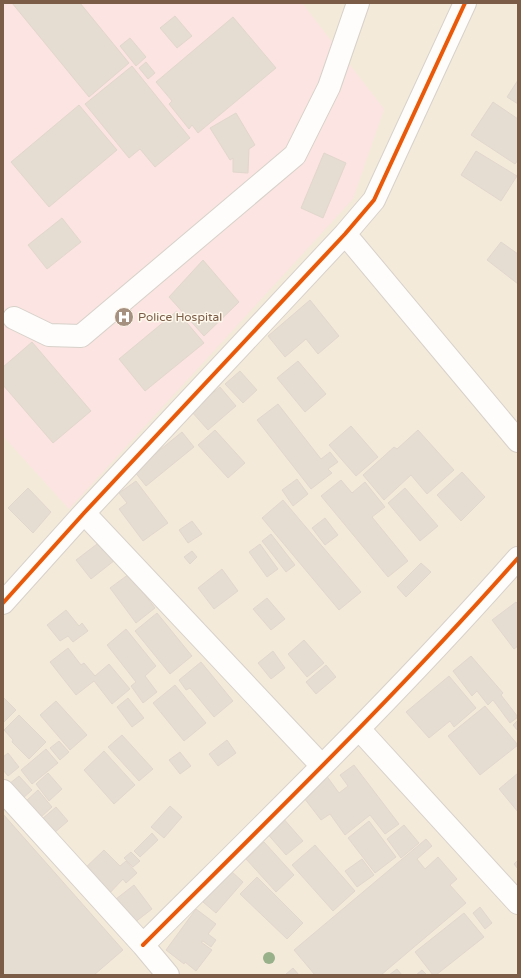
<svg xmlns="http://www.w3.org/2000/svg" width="521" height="978" font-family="'Varela Round',sans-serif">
  <rect width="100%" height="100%" fill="#f8f4eb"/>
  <path fill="#f4eada" d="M3,3H518V975H3Z"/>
  <path fill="#fbe4e1" d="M3,3H302L384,109L353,199L69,509L3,436Z"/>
  <path fill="#e5dcd2" stroke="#e2d7cc" d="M12,3H80L129,63L89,97Z
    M175,16L192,36L177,48L160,28Z
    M233,17L276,68L198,133L192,125L189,129L169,104L172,101L156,82Z
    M130,38L146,57L136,66L120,46Z
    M146,62L155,73L148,79L139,68Z
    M132,66L190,138L155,167L140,149L129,158L85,104Z
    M518,80V104L507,97Z
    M493,102L518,119V160L515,164L471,135Z
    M79,105L117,150L49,207L11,162Z
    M236,113L255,145L249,149L248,173L233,172V158L230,160L210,128Z
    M476,151L517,176L501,201L461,175Z
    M324,153L346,163L323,218L301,208Z
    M62,218L81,242L47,269L28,245Z
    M501,242L518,254V284L487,260Z
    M203,260L239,302L204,336L169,297Z
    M310,300L339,336L318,354L306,339L285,357L268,336Z
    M177,311L204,343L145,391L119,359Z
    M32,342L91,411L53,443L3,385V367Z
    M298,361L326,394L305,412L277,378Z
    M240,371L257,390L243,403L225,384Z
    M220,387L236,406L208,430L191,411Z
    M278,404L321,459L330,452L338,462L328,469L332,473L311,489L257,420Z
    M351,426L378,457L356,476L329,445Z
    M215,430L245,463L228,478L198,445Z
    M418,430L454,470L427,494L411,475L384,500L363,475L394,447L397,449Z
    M182,432L194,447L146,486L134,471Z
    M462,472L485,497L461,521L437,495Z
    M297,479L308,494L293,506L282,490Z
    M341,480L352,493L365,482L385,507L372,517L408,561L388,577L321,496Z
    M136,481L168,523L143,541L119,509L127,503L119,493Z
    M28,488L51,512L33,533L8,508Z
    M405,488L438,526L420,541L388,503Z
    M283,500L361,592L339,610L262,518Z
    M325,518L338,535L325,545L312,528Z
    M192,521L202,534L188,543L179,530Z
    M271,534L295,565L286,572L262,541Z
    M101,541L115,560L91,579L76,560Z
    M260,544L278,569L267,577L249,552Z
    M192,551L197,557L190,564L184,557Z
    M421,563L431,572L406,597L397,587Z
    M222,569L238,591L214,609L198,588Z
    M129,574L155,608L136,623L110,588Z
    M267,598L285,619L271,630L253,609Z
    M516,602L518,604V646L514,649L492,620Z
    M66,610L79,626L82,623L88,631L73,642L68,636L60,641L47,625Z
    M157,613L192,656L170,674L135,631Z
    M126,629L156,666L145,676L157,692L143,703L131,686L136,682L107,645Z
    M304,640L324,663L307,677L288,654Z
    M68,648L81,665L84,663L95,676L109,664L130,689L112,704L94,681L76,695L50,662Z
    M273,651L285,668L271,679L258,663Z
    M471,656L503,693L501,695L518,717L510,723L493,700L488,705L477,691L472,696L453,671Z
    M201,662L233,701L214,717L190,688L186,690L179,680Z
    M326,665L336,677L316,694L306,682Z
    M449,676L476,708L454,727L450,721L429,738L406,712Z
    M175,685L206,723L184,741L153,703Z
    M3,697L16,710L3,723Z
    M128,698L144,718L132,727L117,707Z
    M56,701L87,735L70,750L40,715Z
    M485,706L518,745L480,775L448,736Z
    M19,715L46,742L29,759L12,742L13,740L4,730Z
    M518,720V731L513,725Z
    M122,735L153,769L139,781L108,747Z
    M227,740L236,753L218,766L209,754Z
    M59,741L69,752L60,760L50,748Z
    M46,749L58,763L32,784L21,770Z
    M104,751L135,785L114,804L84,770Z
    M180,752L191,766L180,774L169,760Z
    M8,753L19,767L8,776L3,770V757Z
    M354,765L399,824L385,834L370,815L345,835L330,814L321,820L301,794L326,775L339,793L348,786L340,775Z
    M48,773L62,789L49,801L36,784Z
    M518,773V812L499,789Z
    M19,776L32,790L22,799L9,784Z
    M38,790L52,807L40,818L26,801Z
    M170,806L182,817L164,838L151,827Z
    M56,807L68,821L54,833L42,819Z
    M3,814L123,950L94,975H3Z
    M282,817L303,841L286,855L265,831Z
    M369,821L396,857L375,873L348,838Z
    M404,825L419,843L401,858L387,839Z
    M152,833L158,840L140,857L134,851Z
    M426,839L432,846L417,859L425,869L438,857L457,879L450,885L466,903L381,975H315L294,950Z
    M264,842L294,875L276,892L246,859Z
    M315,845L355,891L333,911L292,865Z
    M104,850L120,866L126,861L137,873L126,883L123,879L106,897L81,872Z
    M131,852L140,861L133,867L124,858Z
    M362,859L374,875L357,887L345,871Z
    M518,860V869L514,864Z
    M230,870L243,882L216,913L203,902Z
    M257,877L303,923L287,939L240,894Z
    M134,885L152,909L134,923L116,899Z
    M480,907L492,923L485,929L473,913Z
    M196,909L216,924L208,934L216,940L211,947L203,941L201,942L212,950L196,971L185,962L184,964L166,950Z
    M464,913L484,937L436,975H433L415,952Z
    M293,968L299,975H285Z
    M397,969L402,975H389Z
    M422,970L427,975H416Z"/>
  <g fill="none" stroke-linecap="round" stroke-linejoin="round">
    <defs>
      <path id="street" d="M345,234L518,441
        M14,318L49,335L81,336L295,155L329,87L358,3
        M84,513L322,766
        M3,603L84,513L345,234L374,200L465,3
        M359,729L518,903
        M3,791L143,945L168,975
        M143,945C270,818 399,693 518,558"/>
    </defs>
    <use href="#street" stroke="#d7d1c9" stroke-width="24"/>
    <use href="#street" stroke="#fefdfc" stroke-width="22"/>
    <defs>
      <path id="cycleway" d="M3,603L84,513L345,234L374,200L465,3
        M143,945C270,818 399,693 518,558"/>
    </defs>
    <use href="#cycleway" stroke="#fff9ed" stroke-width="6"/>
    <use href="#cycleway" stroke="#e8590c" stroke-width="4"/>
  </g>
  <circle fill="#98b18b" cx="269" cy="958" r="6"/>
  <defs>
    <symbol id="hospital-disc" viewBox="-11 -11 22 22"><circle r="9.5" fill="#a69180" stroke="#fff9ed"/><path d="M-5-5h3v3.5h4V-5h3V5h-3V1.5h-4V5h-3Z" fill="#fff"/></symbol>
  </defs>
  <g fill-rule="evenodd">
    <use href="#hospital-disc" x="113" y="306" width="22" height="22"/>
  </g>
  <g text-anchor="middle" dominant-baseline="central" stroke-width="3" stroke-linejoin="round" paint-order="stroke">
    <g font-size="12" fill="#7a5c47" stroke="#fff9ed" text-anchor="start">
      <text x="138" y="317">Police Hospital</text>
    </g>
  </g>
  <rect width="521" height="978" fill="none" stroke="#7a5c47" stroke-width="8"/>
</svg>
